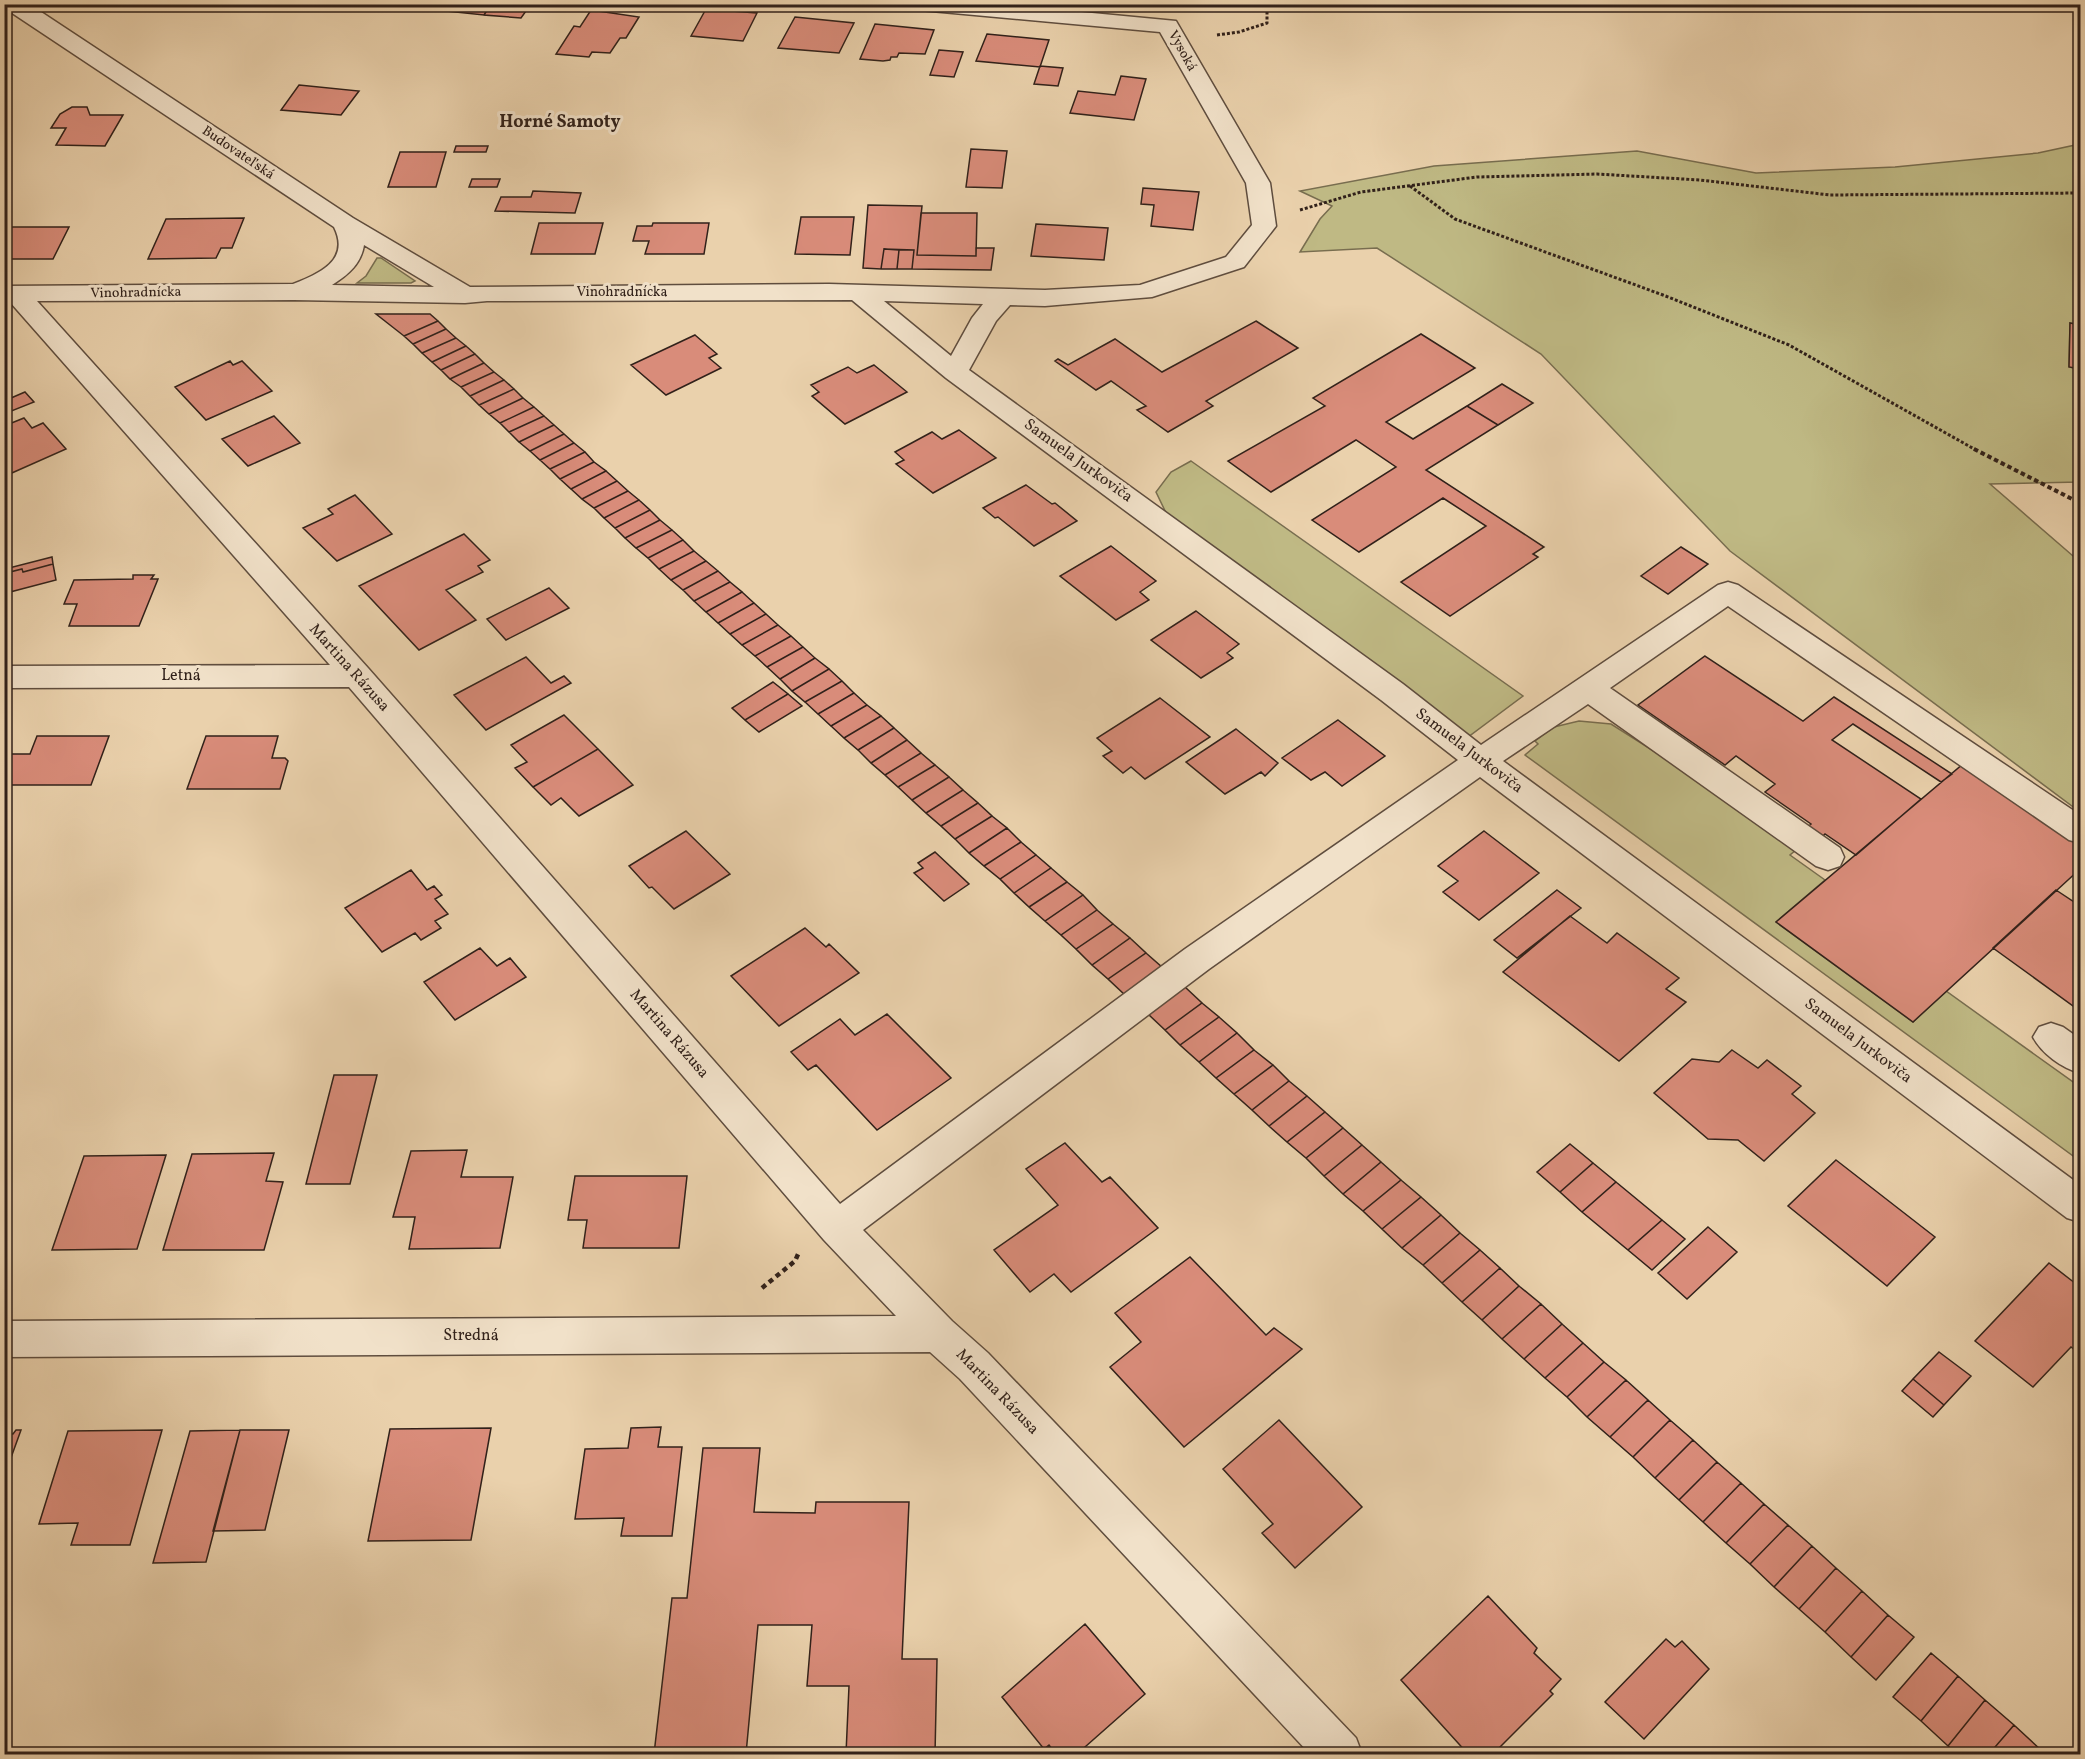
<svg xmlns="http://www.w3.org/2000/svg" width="2085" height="1759" font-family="Vollkorn,serif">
  <rect width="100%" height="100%" fill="#ead1ac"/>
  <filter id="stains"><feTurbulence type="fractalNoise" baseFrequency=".00333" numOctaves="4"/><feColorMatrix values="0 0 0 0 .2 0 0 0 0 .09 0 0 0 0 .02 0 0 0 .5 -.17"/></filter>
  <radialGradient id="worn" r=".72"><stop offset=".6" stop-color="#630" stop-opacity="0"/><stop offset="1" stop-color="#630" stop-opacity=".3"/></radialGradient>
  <path fill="#bfb984" stroke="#786d4f" stroke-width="1.5" d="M2080,144V325L2070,323L2069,367L2080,369V482L1990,484L2080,562V812L1730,551L1541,354L1377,248L1300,252L1320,219L1332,206L1300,191L1434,166L1637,151L1756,173L1895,167L2038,153Z
    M377,258H381L415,281L411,283H357L366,276Z
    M1191,461L1523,696L1468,737L1168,517L1156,492L1171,472Z
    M1579,721L1611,724L1802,845L1790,855L1825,880L1776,922L1913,1022L1946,991L2080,1087V1161L1525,755L1538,744L1535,741L1554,727Z"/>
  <path fill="#d98c7a" stroke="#31211a" stroke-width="1.5" d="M450,4H491L484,15L445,11Z
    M491,4H531L521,18L484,15Z
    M706,9L757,13L743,41L691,36Z
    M591,10L639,17L626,38H620L610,53L592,52L589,57L556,54L574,26L580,27Z
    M795,17L854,23L839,53L778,48Z
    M875,24L934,30L925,54L899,53L897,57H891L890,60L883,61L860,59Z
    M987,34L1049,40L1040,67L976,61Z
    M939,50L963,52L954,77L930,75Z
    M1040,66L1063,68L1058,86L1034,84Z
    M1121,76L1146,79L1134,120L1070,113L1078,91L1115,95Z
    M299,85L359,91L341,115L281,110Z
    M72,107H87L90,115H123L105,146L56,145L66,128H51L60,114Z
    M456,146H488L486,152H454Z
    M971,149L1007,151L1002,188L966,187Z
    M400,152H446L436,187H388Z
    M472,179H500L497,187H469Z
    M1143,188L1199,192L1193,230L1151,226L1154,205L1141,204Z
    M533,191L581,193L575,213L495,211L501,197H531Z
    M868,205L922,206L917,255L976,256V248H994L991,270L912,269L914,250L884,249L881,269L863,268Z
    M921,213H977L976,256L917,255Z
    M801,217H854L850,255L795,254Z
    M244,218L232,248H221L216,258L148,259L166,219Z
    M539,223H603L595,254H531Z
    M653,223H709L704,254H645L649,241H633L637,226H652Z
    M1036,224L1108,228L1104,260L1031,256Z
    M12,227H69L53,259H4V241Z
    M884,249L899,250L897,269H881Z
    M899,250H914L912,269H897Z
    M376,314H430L438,321L404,336Z
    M438,321L446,329L413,344L404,336Z
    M1256,321L1298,348L1206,401L1213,406L1168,432L1137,410L1146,406L1111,381L1096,390L1055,361L1058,359L1068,365L1115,339L1162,372Z
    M2070,323L2080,325V369L2069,367Z
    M446,329L456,338L422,353L413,344Z
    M1421,334L1475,368L1386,422L1413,439L1467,406L1498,425L1426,470L1544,547L1533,554L1538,557L1450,616L1401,582L1486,526L1443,498L1359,552L1312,520L1396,467L1356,440L1271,492L1228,461L1325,406L1313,398Z
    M695,335L717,354L709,358L721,368L666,395L631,365Z
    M456,338L466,346L432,362L422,353Z
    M466,346L475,354L441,370L432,362Z
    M475,354L484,363L450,379L441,370Z
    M230,361L233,365L242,361L272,391L206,420L175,387Z
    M484,363L494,372L461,387L450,379Z
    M874,365L907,392L845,424L812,396L819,392L811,385L848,367L857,373Z
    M494,372L504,380L470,396L461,387Z
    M504,380L514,389L479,405L470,396Z
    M1502,384L1533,403L1498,425L1467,406Z
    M514,389L523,398L489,414L479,405Z
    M25,392L34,402L4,414V401Z
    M523,398L534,407L500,423L489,414Z
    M534,407L544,416L509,432L500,423Z
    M274,416L300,443L248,466L222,439Z
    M544,416L554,425L519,442L509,432Z
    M24,418L32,428L43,423L66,449L5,476L4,426Z
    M554,425L564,434L530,451L519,442Z
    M959,430L996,458L933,493L896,464L904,460L895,452L932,432L942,439Z
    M564,434L574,443L540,460L530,451Z
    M574,443L585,452L550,469L540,460Z
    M585,452L594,462L560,479L550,469Z
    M594,462L606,471L571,489L560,479Z
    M606,471L617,481L582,499L571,489Z
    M617,481L628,491L594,508L582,499Z
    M1026,485L1052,504L1055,503L1077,521L1034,546L998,517L995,518L983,508Z
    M628,491L639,500L604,518L594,508Z
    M355,495L392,534L337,561L303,528L333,514L328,509Z
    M639,500L650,510L615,528L604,518Z
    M650,510L660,520L625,538L615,528Z
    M660,520L672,530L636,548L625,538Z
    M672,530L683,540L648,558L636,548Z
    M464,534L490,560L478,566L483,572L446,590L476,620L419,650L359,586Z
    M683,540L694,551L659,569L648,558Z
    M1111,546L1156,581L1140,592L1149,600L1116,620L1060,576Z
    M1681,547L1708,564L1668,594L1641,576Z
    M694,551L706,561L671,580L659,569Z
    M52,557L53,564L23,572L22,569L6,573L5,569Z
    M706,561L718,571L683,590L671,580Z
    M53,564L56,580L10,592L6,573L22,569L23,572Z
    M718,571L730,582L694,601L683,590Z
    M133,575H154L151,579H158L139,626H69L77,604H64L74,580L133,579Z
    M730,582L742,592L706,612L694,601Z
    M549,588L569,608L506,640L487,619Z
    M742,592L754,603L718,623L706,612Z
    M754,603L766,614L730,634L718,623Z
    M1196,611L1239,644L1227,653L1233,658L1201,678L1151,640Z
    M766,614L778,625L742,645L730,634Z
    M778,625L791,636L755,656L742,645Z
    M791,636L803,647L767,667L755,656Z
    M803,647L815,658L780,679L767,667Z
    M1705,656L1803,721L1834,697L1952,774L1941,782L1853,724L1832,740L1921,799L1856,855L1825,834L1821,838L1806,828L1811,824L1765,792L1775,784L1736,756L1725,765L1638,705Z
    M526,657L551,683L564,676L571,683L486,730L454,695Z
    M815,658L829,669L792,691L780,679Z
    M829,669L842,681L805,702L792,691Z
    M842,681L854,693L818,714L805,702Z
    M773,682L788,694L745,720L732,708Z
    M854,693L867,705L831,726L818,714Z
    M788,694L802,706L759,732L745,720Z
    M1160,698L1210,737L1145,779L1131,767L1123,773L1103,756L1112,751L1097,738Z
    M867,705L881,716L844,738L831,726Z
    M564,715L598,749L533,787L515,768L527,762L511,745Z
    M881,716L894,728L858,750L844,738Z
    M1338,720L1385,756L1342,786L1325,772L1311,780L1282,758Z
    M894,728L907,740L871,763L858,750Z
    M1236,729L1278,763L1265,776L1261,772L1225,794L1186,762Z
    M37,736H109L91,785H4V770L11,754H30Z
    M206,736H278L272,758H285L288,761L280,789H187Z
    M907,740L921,753L885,775L871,763Z
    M598,749L633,785L579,816L561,798L551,805L533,787Z
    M921,753L935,765L898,787L885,775Z
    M1963,764L2080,841V869L1913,1022L1776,922Z
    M935,765L949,777L912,800L898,787Z
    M949,777L963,790L926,813L912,800Z
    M963,790L978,803L941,826L926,813Z
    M978,803L992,816L955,839L941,826Z
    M992,816L1007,828L969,853L955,839Z
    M1007,828L1021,842L984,866L969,853Z
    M686,831L730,874L674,909L652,887L649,888L629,866Z
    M1484,831L1539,873L1479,920L1443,892L1458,881L1438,866Z
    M1021,842L1036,855L1000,879L984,866Z
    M935,852L969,884L944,901L914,873L923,868L918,863Z
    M1036,855L1051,868L1014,893L1000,879Z
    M1051,868L1067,882L1029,907L1014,893Z
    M411,870L427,890L434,886L442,895L435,899L448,914L435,921L441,928L421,940L415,933L382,952L345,908Z
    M1067,882L1083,895L1045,921L1029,907Z
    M1557,890L1581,908L1517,958L1494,940Z
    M2056,890L2080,906V1011L1993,948Z
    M1083,895L1097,910L1061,935L1045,921Z
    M1097,910L1113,924L1076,949L1061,935Z
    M1570,916L1607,943L1617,933L1679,978L1666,989L1686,1002L1619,1061L1503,972Z
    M1113,924L1130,938L1092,965L1076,949Z
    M805,928L826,947L829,944L859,973L779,1026L731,976Z
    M1130,938L1146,953L1108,979L1092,965Z
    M480,948L497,966L510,958L526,977L455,1020L424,982Z
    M1146,953L1163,968L1125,995L1108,979Z
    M1185,987L1202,1003L1165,1030L1148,1014Z
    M1202,1003L1219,1017L1180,1045L1165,1030Z
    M887,1014L951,1078L877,1130L816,1065L808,1070L791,1052L840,1019L855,1035Z
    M1219,1017L1237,1033L1199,1062L1180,1045Z
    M1237,1033L1254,1050L1216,1078L1199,1062Z
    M1254,1050L1273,1065L1234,1094L1216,1078Z
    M1732,1050L1758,1068L1767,1060L1801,1086L1792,1094L1815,1113L1764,1161L1738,1140L1708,1139L1654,1093L1692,1059L1719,1062Z
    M1273,1065L1289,1081L1252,1110L1234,1094Z
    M334,1075H377L350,1184H306Z
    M1289,1081L1307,1096L1269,1126L1252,1110Z
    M1307,1096L1325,1112L1287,1142L1269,1126Z
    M1325,1112L1343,1128L1306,1158L1287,1142Z
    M1343,1128L1362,1145L1324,1176L1306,1158Z
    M1065,1143L1102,1182L1110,1177L1158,1228L1071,1292L1054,1274L1030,1292L994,1250L1058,1205L1026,1169Z
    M1570,1144L1593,1163L1560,1192L1537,1172Z
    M1362,1145L1381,1162L1343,1194L1324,1176Z
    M467,1150L461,1177H513L500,1248L409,1249L415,1217H393L411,1151Z
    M274,1153L266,1181L283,1182L264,1250H163L192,1154Z
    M166,1155L137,1249L52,1250L84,1156Z
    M1836,1160L1935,1237L1887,1286L1788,1206Z
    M1381,1162L1401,1180L1363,1211L1343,1194Z
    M1593,1163L1616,1182L1582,1212L1560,1192Z
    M575,1176H687L679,1248H583L587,1220H568Z
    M1401,1180L1421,1197L1382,1229L1363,1211Z
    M1616,1182L1662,1220L1628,1250L1582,1212Z
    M1421,1197L1441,1215L1402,1248L1382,1229Z
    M1441,1215L1460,1233L1423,1265L1402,1248Z
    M1662,1220L1685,1239L1652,1270L1628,1250Z
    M1708,1227L1737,1252L1687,1299L1658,1273Z
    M1460,1233L1480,1250L1442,1283L1423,1265Z
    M1480,1250L1500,1268L1462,1302L1442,1283Z
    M1190,1257L1266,1335L1274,1328L1302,1349L1184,1447L1110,1367L1141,1342L1115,1313Z
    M2049,1263L2080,1287V1354L2071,1347L2033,1387L1975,1341Z
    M1500,1268L1519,1286L1482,1320L1462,1302Z
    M1519,1286L1541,1304L1502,1339L1482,1320Z
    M1541,1304L1562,1324L1524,1359L1502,1339Z
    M1562,1324L1583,1343L1545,1378L1524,1359Z
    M1583,1343L1604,1362L1567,1397L1545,1378Z
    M1939,1352L1971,1376L1944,1405L1913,1379Z
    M1604,1362L1626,1380L1587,1417L1567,1397Z
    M1913,1379L1944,1405L1933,1417L1902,1391Z
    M1626,1380L1648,1400L1610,1437L1587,1417Z
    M1648,1400L1670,1420L1633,1457L1610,1437Z
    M1279,1420L1362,1507L1295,1568L1262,1533L1273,1524L1223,1469Z
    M1670,1420L1693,1440L1655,1478L1633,1457Z
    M661,1427L658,1447H682L672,1536H621L624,1518L575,1519L585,1449L628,1448L631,1428Z
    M491,1428L471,1540L368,1541L390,1429Z
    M16,1430H21L4,1477V1434H13Z
    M162,1430L130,1545H71L78,1523L39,1524L68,1431Z
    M240,1430H289L265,1530L213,1531Z
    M240,1430L206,1562L153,1563L190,1431Z
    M1693,1440L1717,1462L1679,1500L1655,1478Z
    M703,1448H760L754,1512L815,1513L816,1502H909L902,1659H937L935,1754H846L849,1686H807L812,1625H758L746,1754H654L672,1598H687Z
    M1717,1462L1741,1483L1703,1522L1679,1500Z
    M1741,1483L1764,1504L1726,1543L1703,1522Z
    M1764,1504L1788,1525L1750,1564L1726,1543Z
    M1788,1525L1812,1546L1774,1587L1750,1564Z
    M1812,1546L1836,1568L1799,1609L1774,1587Z
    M1836,1568L1862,1591L1825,1632L1799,1609Z
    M1862,1591L1888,1615L1851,1657L1825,1632Z
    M1488,1596L1537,1648L1534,1653L1561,1679L1550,1691L1553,1694L1493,1754H1468L1401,1680Z
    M1888,1615L1914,1637L1876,1680L1851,1657Z
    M1085,1624L1145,1694L1077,1754H1056L1049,1745L1044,1749L1002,1697Z
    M1666,1639L1675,1647L1682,1641L1709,1669L1644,1739L1605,1702Z
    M1931,1653L1958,1676L1921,1721L1893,1697Z
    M1958,1676L1985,1700L1948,1746L1921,1721Z
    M1985,1700L2014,1725L1989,1754H1957L1948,1746Z
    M2014,1725L2041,1750L2038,1754H1989Z"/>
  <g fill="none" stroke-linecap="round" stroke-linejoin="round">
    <defs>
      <path id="minor" d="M4,4H29L353,218L470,287L829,284L1045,290L1140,285L1226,257L1252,225L1246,183L1160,32L920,10L912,9L910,4H998L1176,21L1270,183L1276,226L1244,267L1152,297L1045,306L1010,305L996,321L969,370L1403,684L1481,745L1718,585L1728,582L1738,585L2080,815V843L2069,840L1728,606L1610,688L1840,848L1844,857L1840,866L1828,870L1816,866L1588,704L1503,761L2080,1185V1222L2067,1218L1480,777L1209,969L863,1230L952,1321L988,1353L1356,1738L1362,1754H1310L960,1379L930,1352L4,1357V1321L896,1316L824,1240L349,687L4,688V666L330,665L10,302H4V286L293,284C318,274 351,261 334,227L6,9ZM364,245L434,287L332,285C348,275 361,264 364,245ZM294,300L465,303L487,301L852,300L946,378L1381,700L1458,760L1185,949L840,1204L368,668L37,301ZM884,301L983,304L972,318L951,356Z
        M2051,1023L2063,1027L2080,1039V1073C2062,1068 2042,1054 2033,1037L2039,1027Z"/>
    </defs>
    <use href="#minor" stroke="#5f4d3e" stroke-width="3"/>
    <path stroke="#31211a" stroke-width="3" stroke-dasharray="3 2" stroke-linecap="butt" d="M841,4L887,9
      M1217,35L1239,32L1267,23V4
      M1410,186L1455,219L1663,295L1789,345L1976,450
      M1300,210L1361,192L1477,177L1597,174L1700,180L1830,195L2080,193"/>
    <path stroke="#31211a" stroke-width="4" stroke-dasharray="4.5 3" stroke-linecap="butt" d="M1974,449L2080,503"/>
    <path stroke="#31211a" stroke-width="4.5" stroke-dasharray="5 4" stroke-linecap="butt" d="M762,1288L795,1261L799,1252"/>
    <use href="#minor" fill="#f1e1c9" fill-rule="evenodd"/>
  </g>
  <g text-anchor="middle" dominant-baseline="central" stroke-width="6" stroke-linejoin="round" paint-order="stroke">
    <g font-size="14" fill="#31211a" stroke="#f1e1c9">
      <text transform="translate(1182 51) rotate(61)">Vysoká</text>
      <text transform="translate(238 153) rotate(34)">Budovateľská</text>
      <text x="622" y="292">Vinohradnícka</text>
      <text transform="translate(136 293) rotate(-1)">Vinohradnícka</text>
    </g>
    <g font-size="16" fill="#31211a" stroke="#f1e1c9">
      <text transform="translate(1078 461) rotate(36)">Samuela Jurkoviča</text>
      <text transform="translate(349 668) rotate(48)">Martina Rázusa</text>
      <text x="181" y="676">Letná</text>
      <text transform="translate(1469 751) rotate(37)">Samuela Jurkoviča</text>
      <text transform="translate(669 1034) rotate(49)">Martina Rázusa</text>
      <text transform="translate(1858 1041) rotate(37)">Samuela Jurkoviča</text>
      <text x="471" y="1336">Stredná</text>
      <text transform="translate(997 1392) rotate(46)">Martina Rázusa</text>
    </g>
    <g font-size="18" font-weight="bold" fill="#31211a" stroke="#f1e1c9">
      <text x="560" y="122">Horné Samoty</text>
    </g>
  </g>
  <rect width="2085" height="1759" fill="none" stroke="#ead1ac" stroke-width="24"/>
  <rect x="6" y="6" width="2073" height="1747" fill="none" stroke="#31211a" stroke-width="3"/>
  <rect x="12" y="12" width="2061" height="1735" fill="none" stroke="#31211a" stroke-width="1.5"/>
  <rect width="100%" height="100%" filter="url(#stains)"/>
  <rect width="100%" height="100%" fill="url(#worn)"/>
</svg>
